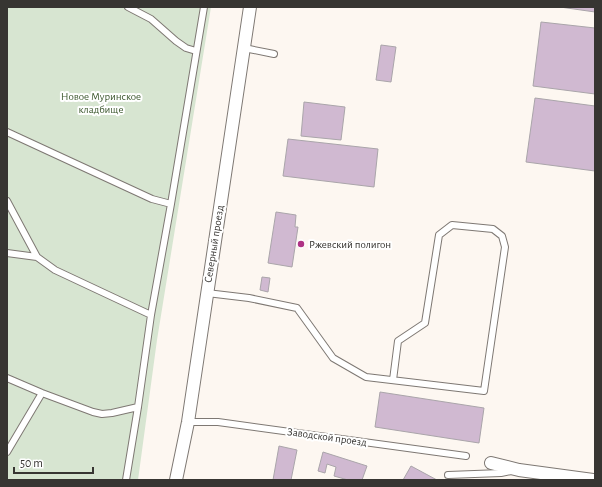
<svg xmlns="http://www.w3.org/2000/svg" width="602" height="487" font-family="'Alegreya Sans',sans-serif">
  <rect width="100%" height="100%" fill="#fdf7f1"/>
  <path fill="#d7e5d1" d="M7,7H211L157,340L138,480H7Z"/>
  <path fill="#d0b9d1" stroke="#aaa5aa" d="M560,7H595V12Z
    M541,22L595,28V94L533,86Z
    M381,45L396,47L391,82L376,80Z
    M535,98L595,106V171L526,162Z
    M304,102L345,107L341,140L301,136Z
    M288,139L378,149L374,187L283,176Z
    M276,212L296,215L295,227H298L292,267L268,263Z
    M262,277L270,278L268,292L260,290Z
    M380,392L484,408L479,443L375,427Z
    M279,446L297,450L291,480H273Z
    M323,452L367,466L362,480H348L334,476L336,467L327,464L325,473L318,471Z
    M411,466L437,480H403Z"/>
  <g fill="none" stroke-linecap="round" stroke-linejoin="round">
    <defs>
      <path id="service" d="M128,7L151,19L176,41L186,48L196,51
        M244,48L274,54
        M7,132L152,199L171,204
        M7,201L37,257L55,270L151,315
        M7,253L37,257
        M207,293L249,298L297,308L333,358L366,377L484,391L505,247L502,236L493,229L452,225L439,235L425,323L398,341L393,380
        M7,378L42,393L93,412L102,414L112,413L138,407
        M188,422H218L466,456
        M7,452L42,393
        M448,475L501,473L511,471
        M126,480L138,407L151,315L171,204L204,7"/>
      <path id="minor" d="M491,463L519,470L593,480
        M176,480L188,422L250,7"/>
    </defs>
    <use href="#service" stroke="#7e7873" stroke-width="8"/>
    <use href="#minor" stroke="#7e7873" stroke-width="14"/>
    <use href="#service" stroke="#fff" stroke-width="6"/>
    <use href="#minor" stroke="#fff" stroke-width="12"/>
  </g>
  <circle fill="#af3385" stroke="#fff" stroke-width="1.5" cx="301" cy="244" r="4"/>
  <g text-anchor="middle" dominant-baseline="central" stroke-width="4" stroke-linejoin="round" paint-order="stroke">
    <g font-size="11" fill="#3e5930" stroke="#fff">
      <text x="101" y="96">Новое Муринское<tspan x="101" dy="13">кладбище</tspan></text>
    </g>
    <g font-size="11" fill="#373532" stroke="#fff">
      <text transform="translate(214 244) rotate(-81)">Северный проезд</text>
      <text transform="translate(327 437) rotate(8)">Заводской проезд</text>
    </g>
    <g font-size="11" fill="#373532" stroke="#fff" text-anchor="start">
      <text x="309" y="244">Ржевский полигон</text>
    </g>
  </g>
  <rect width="602" height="487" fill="none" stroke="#373532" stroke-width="16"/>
  <path d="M14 467v6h79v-6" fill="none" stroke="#373532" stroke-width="2"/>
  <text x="20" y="467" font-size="12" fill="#373532" stroke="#ffffff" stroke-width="3" paint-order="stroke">50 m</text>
</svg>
